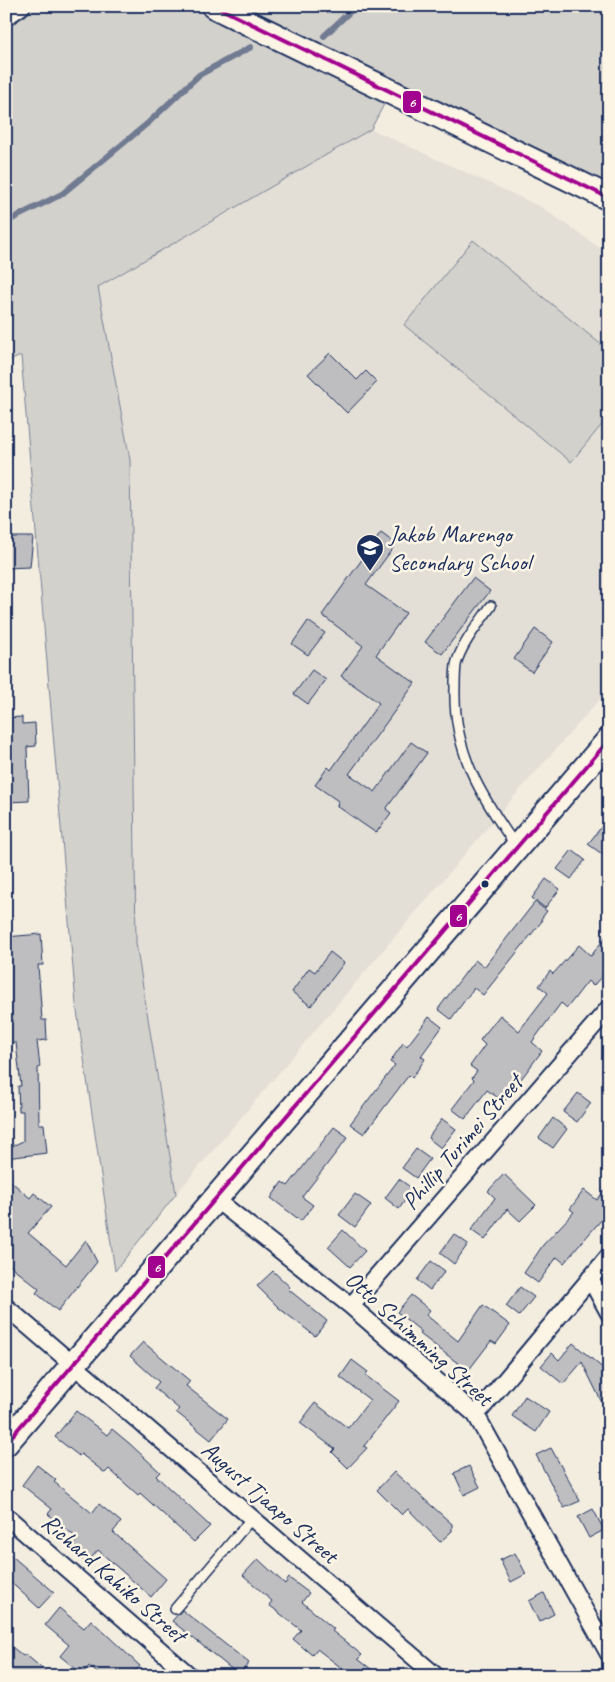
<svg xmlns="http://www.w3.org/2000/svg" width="615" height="1682" font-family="Caveat,sans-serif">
  <rect width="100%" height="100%" fill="#f3ede0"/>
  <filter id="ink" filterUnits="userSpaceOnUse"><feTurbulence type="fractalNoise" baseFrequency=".02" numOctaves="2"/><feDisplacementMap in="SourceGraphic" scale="10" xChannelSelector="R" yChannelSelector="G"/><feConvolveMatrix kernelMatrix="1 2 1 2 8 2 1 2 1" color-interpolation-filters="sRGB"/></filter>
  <g filter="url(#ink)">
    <path fill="#e3dfd6" d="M371,129L541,207L609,254V685L601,698L512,799L176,1194L136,943L130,460L98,287Z"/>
    <path fill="#d3d1cc" stroke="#778095" d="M22,6H214L245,21L255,6H609V198L391,91L371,129L98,287L130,460L136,943L176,1194L115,1271L76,1004L21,356L6,362V17Z
      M473,240L609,351V416L571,462L404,325Z"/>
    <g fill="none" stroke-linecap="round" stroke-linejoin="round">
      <path stroke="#707a91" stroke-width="6" d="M324,36L356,6
        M6,222L62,194L148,123L199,75L251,47"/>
    </g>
    <path fill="#bebec0" stroke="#1b2f5e" d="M330,353L357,380L366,371L377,382L347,413L308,374Z
      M381,533L396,544L366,585L406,613L376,655L415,683L349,774L375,792L411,742L427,753L386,809L391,813L376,833L337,806L338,801L315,785L328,767L331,770L379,703L341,676L363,646L322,615Z
      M6,537H33L30,567L6,568Z
      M473,578L490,591L442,654L425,642Z
      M308,621L325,633L308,655L292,644Z
      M535,629L553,642L532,672L514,659Z
      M312,670L326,680L308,704L294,694Z
      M22,717V724L35,723L36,746L27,747L29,801L8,802L6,718Z
      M609,817V846L602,854L588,844Z
      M572,850L585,860L571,879L557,869Z
      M546,879L560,889L545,908L532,898Z
      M535,902L547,911L541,919L542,921L483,995L474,988L451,1019L438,1009L475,960L484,967Z
      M609,932V968L593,986L588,981L567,1008L561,1003L532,1042L542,1051L504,1102L487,1090L465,1119L452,1109L474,1080L472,1078L477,1071L470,1066L485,1045L480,1040L500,1015L519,1031L548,993L539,986L550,971L553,974L579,945L591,956Z
      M41,934L43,965H38L42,1020H46L47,1040L37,1041L40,1067L38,1068L39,1124H44L47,1153L6,1158V1149L23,1141V1111H19L18,1086H21L16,1043H6V937Z
      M330,952L344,963L311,1006L292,992L309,968L315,972Z
      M429,1017L442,1027L421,1056L425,1059L412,1078L409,1075L364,1134L350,1124L395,1065L390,1062L403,1043L407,1046Z
      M578,1093L591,1103L577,1122L563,1112Z
      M553,1118L567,1129L553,1148L539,1138Z
      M442,1119L456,1129L441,1148L428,1138Z
      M334,1127L348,1137L302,1197L313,1205L301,1221L271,1198L282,1182L288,1186Z
      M416,1149L430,1159L416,1178L402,1168Z
      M504,1174L536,1205L520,1221L507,1209L485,1240L471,1230L495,1198L488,1191Z
      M6,1177L30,1198L34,1193L51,1207L28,1233L66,1265L86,1240L97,1262L58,1311L36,1293L39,1289L6,1262Z
      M399,1179L413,1189L399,1209L385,1198Z
      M609,1185V1211L564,1263L557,1257L538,1283L524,1273L543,1245L574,1212L570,1209L584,1190L597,1200Z
      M355,1194L371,1205L355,1227L339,1215Z
      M343,1230L365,1251L350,1267L328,1247Z
      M454,1234L468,1244L454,1264L440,1253Z
      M431,1261L445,1271L430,1290L417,1280Z
      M273,1271L290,1287L288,1289L327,1321L315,1336L279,1308L257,1286Z
      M520,1287L534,1297L519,1316L506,1306Z
      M411,1295L430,1310L426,1315L458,1341L483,1305L510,1325L496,1344L491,1341L468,1371L420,1334L422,1332L397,1312Z
      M143,1342L190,1381L186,1386L228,1419L211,1440L176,1412L179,1409L154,1388L159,1382L130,1356Z
      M573,1343L605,1370L609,1378V1417L582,1362L563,1384L541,1366L552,1353L559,1360Z
      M352,1360L368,1372L365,1375L399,1401L364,1446L367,1448L348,1468L332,1452L335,1449L300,1423L315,1403L348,1428L370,1400L340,1377Z
      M525,1396L549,1412L536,1432L512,1416Z
      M76,1411L107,1435L112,1429L130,1444L160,1472L156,1476L210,1526L194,1542L140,1493L138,1495L109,1469L105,1473L81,1454L79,1456L55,1437Z
      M551,1448L580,1501L564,1508L536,1455Z
      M37,1465L56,1480L54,1482L92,1513L99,1504L121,1522L113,1532L166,1579L151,1597L98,1550L87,1563L70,1549L78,1539L48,1514L52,1509L22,1485Z
      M469,1466L480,1487L464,1495L454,1473Z
      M394,1472L452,1524V1531L440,1542L408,1509L402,1515L377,1490Z
      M593,1509L604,1530L589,1538L578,1517Z
      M6,1551L54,1592L39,1608L6,1578Z
      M515,1553L526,1574L511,1582L500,1560Z
      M258,1559L285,1584L289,1578L309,1593L302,1602L334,1629L332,1631L362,1655L358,1659L380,1676H352L317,1649L312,1655L293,1639L301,1630L269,1605L272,1601L243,1575Z
      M544,1593L554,1614L539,1622L529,1601Z
      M59,1608L84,1628L91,1620L140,1666L131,1676H101L89,1666L82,1674L60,1656L69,1645L45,1625Z
      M182,1610L249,1663L239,1675L172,1621Z
      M6,1642L23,1656L25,1654L51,1676H6Z"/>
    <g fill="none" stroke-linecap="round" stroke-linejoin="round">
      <defs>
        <path id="lane" d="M491,606C480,622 460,646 456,665C455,673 455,681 455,688C453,752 481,796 516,846
          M175,1609L252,1518"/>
        <path id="street" d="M6,17L22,6
          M214,1198L351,1306L476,1415L609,1654
          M590,1278L609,1313
          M351,1306L609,1008
          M6,1307L436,1676
          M476,1415L609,1256
          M6,1516L190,1676"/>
        <path id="secondary" d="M214,6L609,198
          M6,1443L609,740"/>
      </defs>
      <use href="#lane" stroke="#1b2f5e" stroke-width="12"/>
      <use href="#street" stroke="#1b2f5e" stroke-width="20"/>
      <use href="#secondary" stroke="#1b2f5e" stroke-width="28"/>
      <use href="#lane" stroke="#fcf5e5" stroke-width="9"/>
      <use href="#street" stroke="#fcf5e5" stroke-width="16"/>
      <use href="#secondary" stroke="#fcf5e5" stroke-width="24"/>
      <defs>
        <path id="bus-1" d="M215,6L609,198
          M6,1443L609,740"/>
      </defs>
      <use href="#bus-1" stroke="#fcf5e5" stroke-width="8"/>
      <use href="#bus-1" stroke="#a2008e" stroke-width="4"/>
    </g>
  </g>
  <defs>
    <symbol id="school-pin" viewBox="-11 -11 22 30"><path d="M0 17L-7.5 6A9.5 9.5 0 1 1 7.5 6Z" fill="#1b2f5e" stroke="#fcf5e5"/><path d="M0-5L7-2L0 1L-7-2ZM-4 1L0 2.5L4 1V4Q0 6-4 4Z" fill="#fff"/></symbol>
  </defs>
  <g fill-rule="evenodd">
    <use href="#school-pin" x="354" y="532" width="32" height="43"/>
  </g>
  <circle fill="#1b2f5e" stroke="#fcf5e5" stroke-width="2" cx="485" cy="884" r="4.5"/>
  <g text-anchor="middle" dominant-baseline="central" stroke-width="5" stroke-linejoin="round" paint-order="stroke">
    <g font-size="24" fill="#1b2f5e" stroke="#fcf5e5" text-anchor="start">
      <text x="389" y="534">Jakob Marengo<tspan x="389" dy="28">Secondary School</tspan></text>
    </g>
    <g font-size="24" fill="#1b2f5e" stroke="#fcf5e5">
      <text transform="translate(462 1142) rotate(-49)">Phillip Turimei Street</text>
      <text transform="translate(419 1338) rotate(42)">Otto Schimming Street</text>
      <text transform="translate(270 1502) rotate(41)">August Tjaapo Street</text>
      <text transform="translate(114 1578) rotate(41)">Richard Kahiko Street</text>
    </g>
  </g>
  <g stroke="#fcf5e5" stroke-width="2">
    <rect x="402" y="90" width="20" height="24" rx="5" fill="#a2008e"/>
    <rect x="449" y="904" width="19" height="24" rx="5" fill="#a2008e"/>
    <rect x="147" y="1255" width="19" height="24" rx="5" fill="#a2008e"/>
  </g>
  <g font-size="14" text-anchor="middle" font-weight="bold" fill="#fff">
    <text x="412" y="107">6</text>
    <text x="458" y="921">6</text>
    <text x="157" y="1272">6</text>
  </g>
  <rect width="615" height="1682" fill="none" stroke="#fcf5e5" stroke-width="25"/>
  <rect x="12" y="12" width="590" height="1657" fill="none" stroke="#1b2f5e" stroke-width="2" filter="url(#ink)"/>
</svg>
